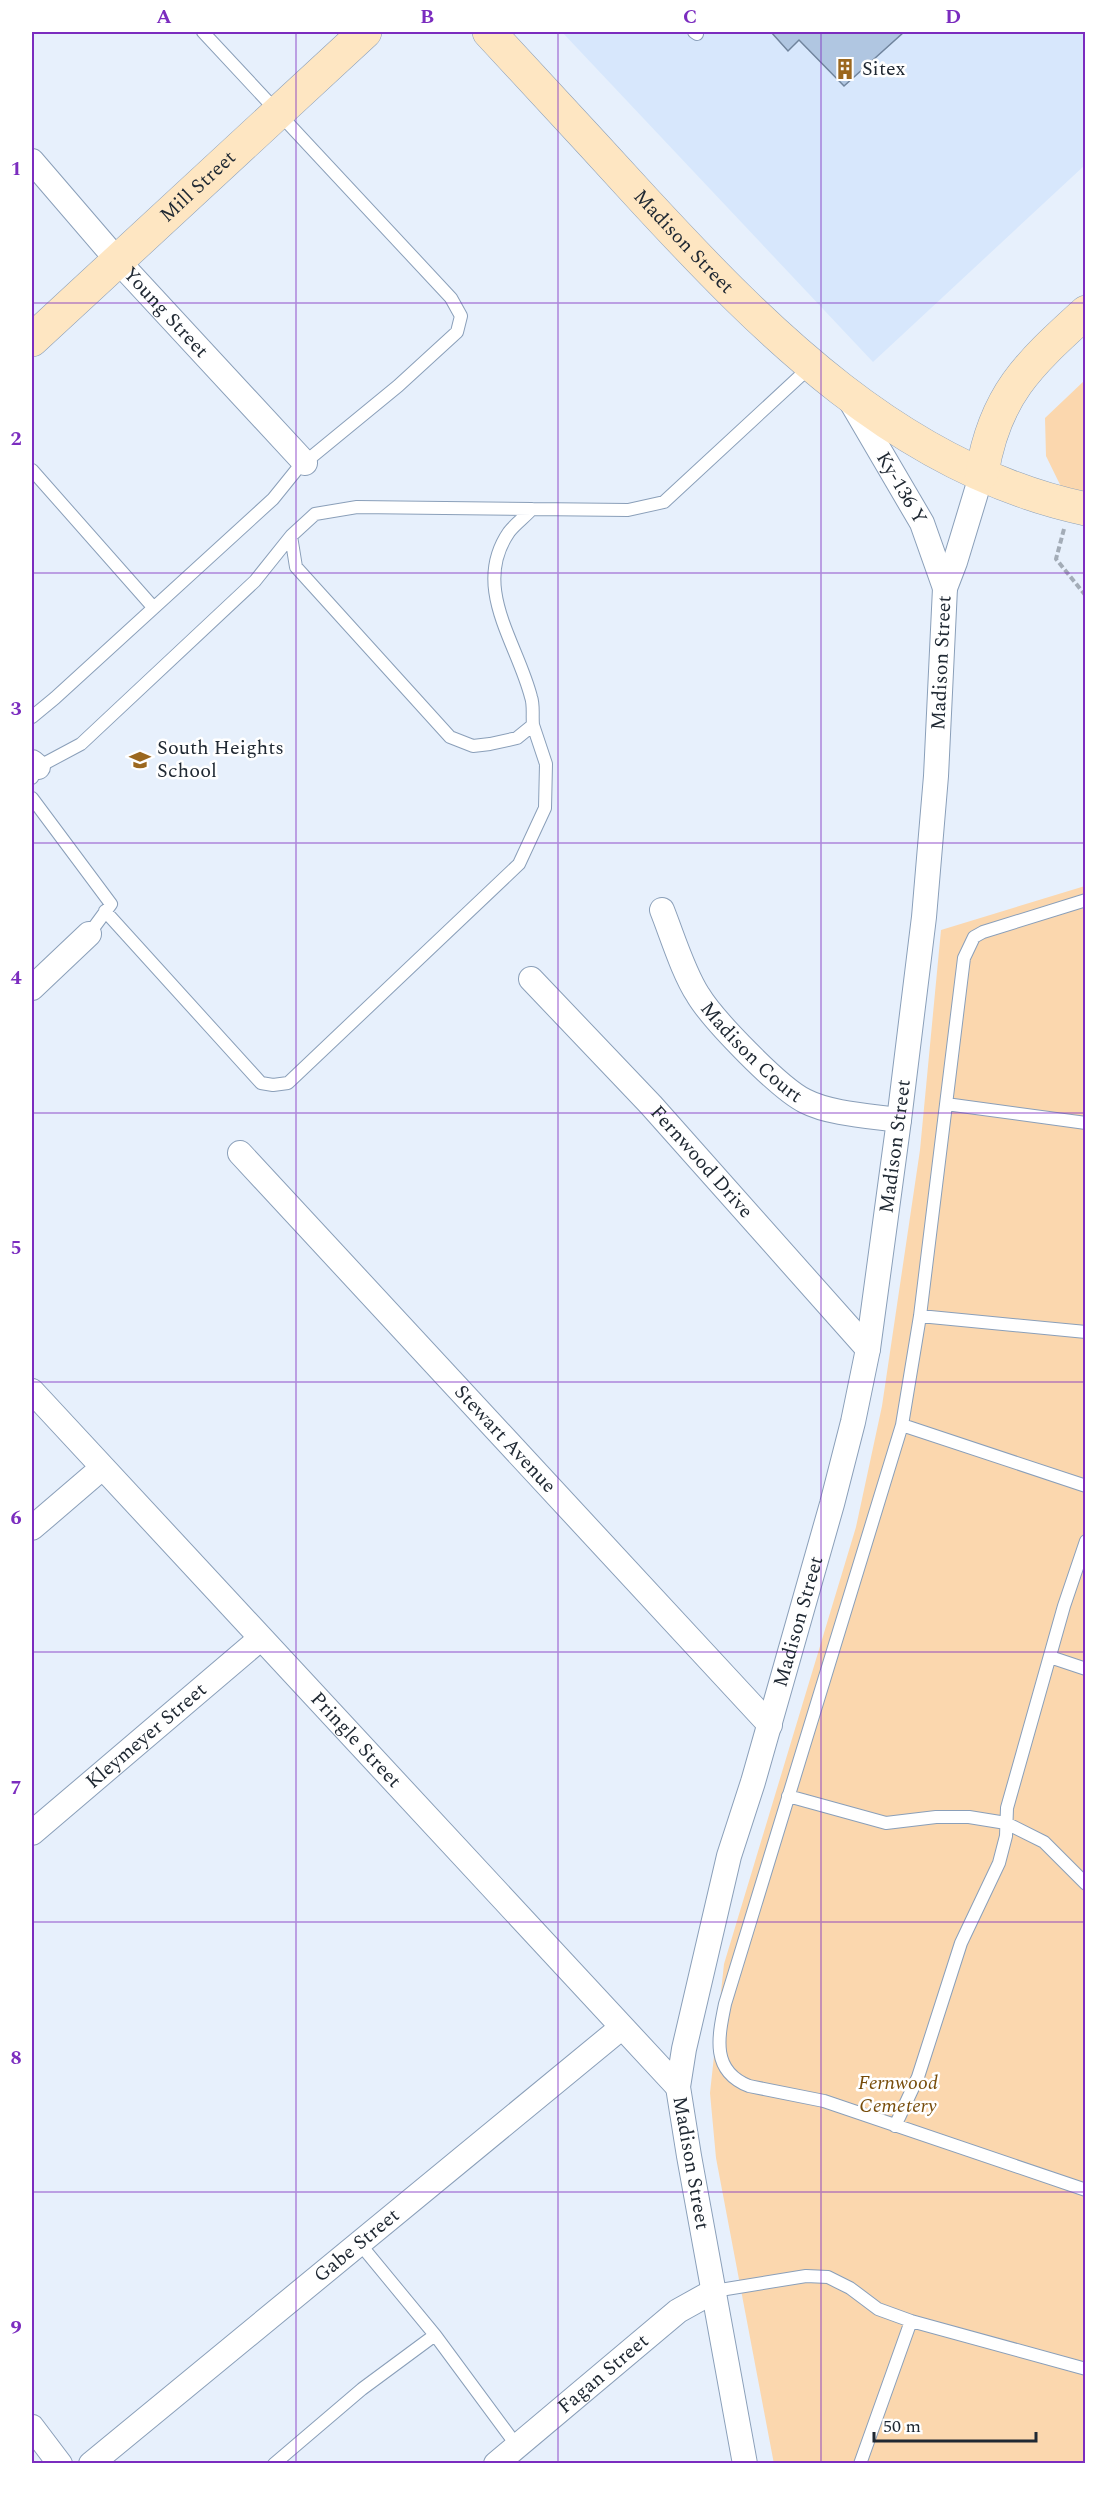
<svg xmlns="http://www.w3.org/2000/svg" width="1117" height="2495" font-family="Spectral,serif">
  <rect width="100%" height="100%" fill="#e7f0fc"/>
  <path fill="#d7e7fc" d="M562,32H1085V165L873,362Z"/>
  <path fill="#fbd7ae" d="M1085,380V507L1070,505L1046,456L1045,418Z
    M1085,886V2463L774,2464L716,2158L710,2093L724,1964L856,1527L882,1406L920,1150L941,930Z"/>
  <path fill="#b0c6e1" stroke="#70849d" stroke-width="1.5" d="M771,32H904L844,86L799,40L788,51Z"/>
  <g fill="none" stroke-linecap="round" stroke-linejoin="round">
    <defs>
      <path id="lane" d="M694,32L697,34
        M32,470L153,607
        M532,509C525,517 515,524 509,532C471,587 517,642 531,697C534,705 532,716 533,725L517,738L490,744L473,746L450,737L296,567L291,536L315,514L357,507L628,510L664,502L811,366
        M32,717L55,698L273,499L298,468L398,386L457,332L461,316L451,298L203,32
        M32,778L38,767L81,744L255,581L291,536
        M32,798L111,904L89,934
        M1086,900L983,932L974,937L964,958L920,1316L902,1425L725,2004C718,2038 711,2071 749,2086L824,2101L1086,2190
        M105,911L261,1083L273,1085L288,1083L519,864L545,808L546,764L533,725
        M946,1104L1086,1123
        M920,1316L1086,1332
        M902,1425L1086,1486
        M1050,1657L1086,1669
        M788,1796L886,1823L936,1817H969L1006,1823L1044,1842L1086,1884
        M895,2126L918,2077L961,1943L999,1863L1006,1836L1007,1808L1064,1606L1086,1541
        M360,2244L435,2335L517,2446
        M714,2291L806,2276L828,2277L850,2288L878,2309L911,2321L1086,2369
        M274,2464L362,2389L435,2335
        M860,2464L911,2321"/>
      <g id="street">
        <path id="s1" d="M32,161L118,261L305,463"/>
        <path id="s2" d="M850,400L922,523L945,588"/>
        <path d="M32,762L38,767"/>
        <path id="s3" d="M662,910C672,935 683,972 698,995C713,1020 779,1088 805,1101C830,1114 871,1116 899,1120"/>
        <path id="s4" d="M531,979L651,1105L868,1349"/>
        <path d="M32,988L89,934"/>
        <path id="s5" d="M240,1153L770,1725"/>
        <path id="s6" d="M32,1391L678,2087"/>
        <path d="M32,1528L102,1468"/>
        <path id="s7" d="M32,1833L260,1639"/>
        <path d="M32,2427L60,2464"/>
        <path id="s8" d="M91,2464L621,2028"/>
        <path id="s9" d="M496,2464L678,2311L714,2291"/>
        <path id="s10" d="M745,2464L689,2156L678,2087L684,2049L729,1856L753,1782L832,1504L853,1422L868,1349L899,1120L924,917L936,776L945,588L955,562L982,473"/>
      </g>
      <g id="secondary">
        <path id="s11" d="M489,32C540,87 592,143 643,199C765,331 901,470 1086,509"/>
        <path id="s12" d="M32,340L365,32"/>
        <path d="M982,473C995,394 1029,364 1086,312"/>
      </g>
    </defs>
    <use href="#lane" stroke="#8a9fb9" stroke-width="14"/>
    <use href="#street" stroke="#8a9fb9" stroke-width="26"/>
    <use href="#secondary" stroke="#8a9fb9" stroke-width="34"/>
    <path stroke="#a3acb7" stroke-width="4" stroke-dasharray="6 3" stroke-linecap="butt" d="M1064,529L1056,559L1086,596"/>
    <use href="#lane" stroke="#fff" stroke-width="12"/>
    <use href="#street" stroke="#fff" stroke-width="24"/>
    <use href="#secondary" stroke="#fee6c2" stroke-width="33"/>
  </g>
  <path fill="none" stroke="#7b2cbf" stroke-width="1.5" stroke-opacity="0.55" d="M296,32V2464M558,32V2464M821,32V2464M32,303H1086M32,573H1086M32,843H1086M32,1113H1086M32,1382H1086M32,1652H1086M32,1922H1086M32,2192H1086"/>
  <defs>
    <symbol id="building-bare" viewBox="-9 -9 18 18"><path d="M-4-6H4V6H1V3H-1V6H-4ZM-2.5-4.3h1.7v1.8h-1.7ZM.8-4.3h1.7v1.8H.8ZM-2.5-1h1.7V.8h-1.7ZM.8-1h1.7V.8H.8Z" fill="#9b671e" stroke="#fff" stroke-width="2.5" paint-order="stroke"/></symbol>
    <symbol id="school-bare" viewBox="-9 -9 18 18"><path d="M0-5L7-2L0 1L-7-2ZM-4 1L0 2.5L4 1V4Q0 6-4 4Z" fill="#9b671e" stroke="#fff" stroke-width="2.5" paint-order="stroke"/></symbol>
  </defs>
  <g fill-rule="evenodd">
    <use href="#building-bare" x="830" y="54" width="30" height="30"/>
    <use href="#school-bare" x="125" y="745" width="30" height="30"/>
  </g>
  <g text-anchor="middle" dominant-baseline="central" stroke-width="5" stroke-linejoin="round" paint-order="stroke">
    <g font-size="20" fill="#202933" stroke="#fff" text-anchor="start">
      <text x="862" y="69">Sitex</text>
      <text x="157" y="748">South Heights<tspan x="157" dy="23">School</tspan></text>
    </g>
    <g font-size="20" fill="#202933" stroke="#fff">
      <text stroke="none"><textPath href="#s12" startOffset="226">Mill Street</textPath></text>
      <text stroke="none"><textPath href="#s11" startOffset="286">Madison Street</textPath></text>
      <text stroke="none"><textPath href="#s1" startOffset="202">Young Street</textPath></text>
      <text stroke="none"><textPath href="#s2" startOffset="102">Ky-136 Y</textPath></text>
      <text stroke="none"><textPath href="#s10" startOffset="1836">Madison Street</textPath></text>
      <text stroke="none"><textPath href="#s3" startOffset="171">Madison Court</textPath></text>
      <text stroke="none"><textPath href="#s10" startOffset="1350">Madison Street</textPath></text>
      <text stroke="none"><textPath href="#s4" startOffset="250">Fernwood Drive</textPath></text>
      <text stroke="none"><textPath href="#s5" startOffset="390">Stewart Avenue</textPath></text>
      <text stroke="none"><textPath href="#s10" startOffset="864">Madison Street</textPath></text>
      <text stroke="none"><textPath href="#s7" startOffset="150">Kleymeyer Street</textPath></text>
      <text stroke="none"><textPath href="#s6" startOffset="476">Pringle Street</textPath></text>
      <text transform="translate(691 2163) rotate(80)">Madison Street</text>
      <text stroke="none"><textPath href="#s8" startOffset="344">Gabe Street</textPath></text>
      <text stroke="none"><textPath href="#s9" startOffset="140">Fagan Street</textPath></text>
    </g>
    <g font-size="20" font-style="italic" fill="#774c0a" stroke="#fff">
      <text x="898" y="2083">Fernwood<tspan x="898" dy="23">Cemetery</tspan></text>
    </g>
  </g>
  <rect width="1117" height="2495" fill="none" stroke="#ffffff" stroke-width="66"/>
  <path d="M874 2432v9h162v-9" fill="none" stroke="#202933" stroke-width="3"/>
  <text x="883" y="2432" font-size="18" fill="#202933" stroke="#ffffff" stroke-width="4.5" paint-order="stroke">50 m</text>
  <rect x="33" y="33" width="1051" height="2429" fill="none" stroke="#7b2cbf" stroke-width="2"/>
  <g font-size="20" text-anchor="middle" font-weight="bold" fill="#7b2cbf">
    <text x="164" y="23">A</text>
    <text x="427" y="23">B</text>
    <text x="690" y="23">C</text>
    <text x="953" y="23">D</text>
    <text x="16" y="175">1</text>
    <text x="16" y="445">2</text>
    <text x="16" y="715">3</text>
    <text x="16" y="984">4</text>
    <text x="16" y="1254">5</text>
    <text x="16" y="1524">6</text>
    <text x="16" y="1794">7</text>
    <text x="16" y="2064">8</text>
    <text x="16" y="2334">9</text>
  </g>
</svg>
